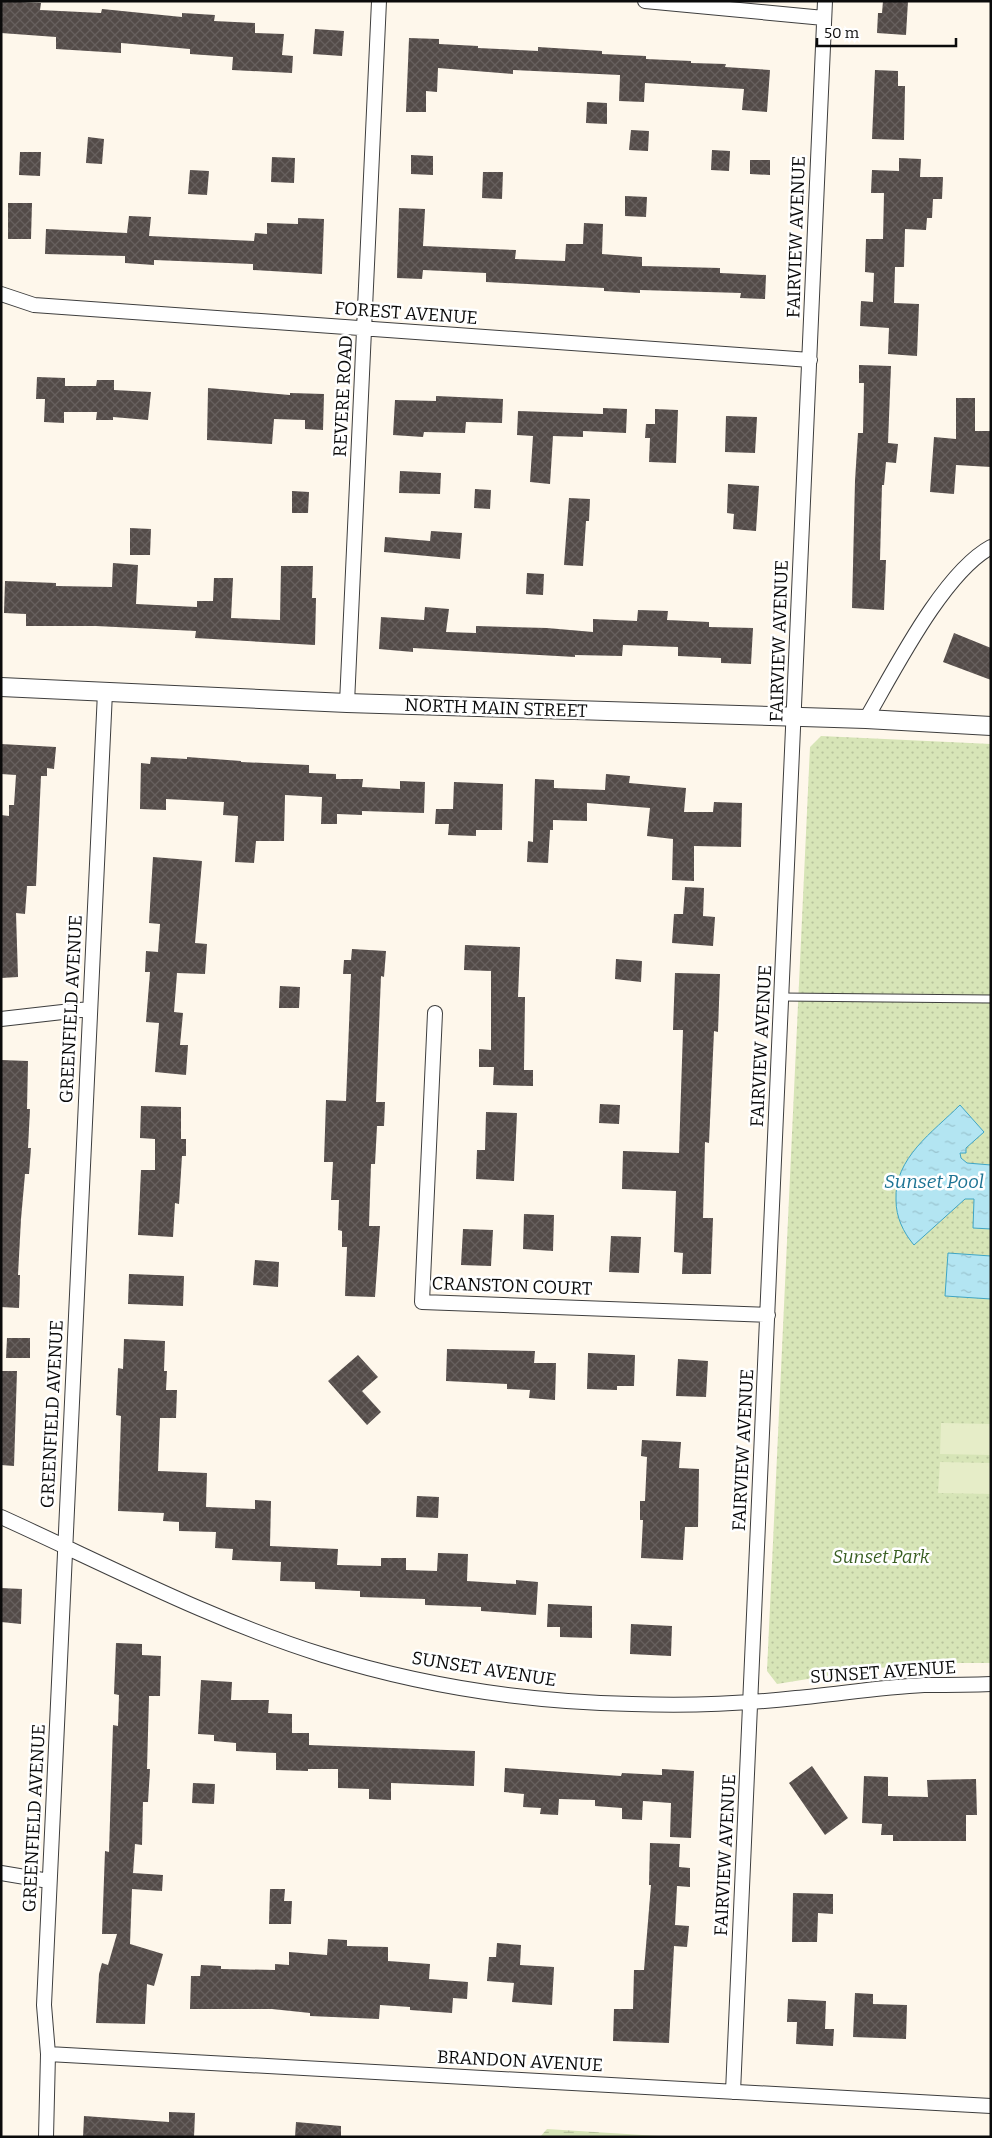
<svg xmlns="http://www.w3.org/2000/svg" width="992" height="2138" font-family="Bitter,serif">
  <defs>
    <pattern id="grass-dots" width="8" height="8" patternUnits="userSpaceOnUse" patternTransform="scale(1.25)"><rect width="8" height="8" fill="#d7e5b7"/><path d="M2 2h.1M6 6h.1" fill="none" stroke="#b7c39c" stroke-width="1.8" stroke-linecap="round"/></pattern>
    <pattern id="wetland-marsh" width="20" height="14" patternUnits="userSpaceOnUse" patternTransform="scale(1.25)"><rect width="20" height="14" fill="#d7e5b7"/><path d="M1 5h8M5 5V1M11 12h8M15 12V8" fill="none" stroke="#b7c39c"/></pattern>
    <pattern id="water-ripples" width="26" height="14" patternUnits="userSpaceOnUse" patternTransform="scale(1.25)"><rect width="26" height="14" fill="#b3e5f2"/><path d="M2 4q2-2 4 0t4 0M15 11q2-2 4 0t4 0" fill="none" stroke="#99c3ce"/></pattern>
    <pattern id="building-cross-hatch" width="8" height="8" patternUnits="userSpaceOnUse" patternTransform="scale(1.25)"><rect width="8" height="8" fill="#534b48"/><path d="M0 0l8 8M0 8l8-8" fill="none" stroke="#67605e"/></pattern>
  </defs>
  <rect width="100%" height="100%" fill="#fef7eb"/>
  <path fill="url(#grass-dots)" d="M821,736L991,744V1663H932L869,1669L777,1684L767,1671L810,747Z"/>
  <path fill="url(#wetland-marsh)" d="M547,2129L674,2137H540Z"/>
  <path fill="#e6edc8" d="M941,1423L991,1424V1455L940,1454Z
    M940,1462L991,1463V1494L938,1493Z"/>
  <path fill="url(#water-ripples)" stroke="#3fa5c4" d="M960,1105L984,1132L966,1148V1153H960L961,1158L967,1163L991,1165V1229L973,1228L974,1199H965L914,1245C903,1232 896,1217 896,1200C894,1158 933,1132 960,1105Z
    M948,1253L991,1256V1299L945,1296Z"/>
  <path fill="url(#building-cross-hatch)" d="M1,1L41,3L40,10L101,13L102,9L182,17V13L215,15L214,21L255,23V33L284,34L282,55L293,56L292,73L232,70L233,57L190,54V49L121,43V53L56,49V37L1,33Z
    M883,1H908L906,35L877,33L878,13H882Z
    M315,29L344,31L342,56L313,54Z
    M409,38L439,39V44L478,46V48L538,51V47L602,51V54L646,56V59L691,61V63L726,64L725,67L770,70L767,112L742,110L744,89L645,83L644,102L619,101L620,75L513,70V74L438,68L437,92L426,91V112H406Z
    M875,70L898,71V86H905L904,140L872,139Z
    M587,102L607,103V124L586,123Z
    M631,130L649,131L648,151L629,150Z
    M88,137L104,139L102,164L86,163Z
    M712,150L730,151L729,171L711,170Z
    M20,152H41L40,176L19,175Z
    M411,155L433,156V175L411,174Z
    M272,157L295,158L294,183L271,182Z
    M899,158L921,159L920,177H943L942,199H933L932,218H927L926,230L905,229L904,267H895L894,303L919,304L917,356L888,354L889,328L860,326L861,301L873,302L874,273L865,272L866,239H883L884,193H871L872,170L899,171Z
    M750,160H770V175L750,174Z
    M190,170L209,171L207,195L188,194Z
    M483,172H503L502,199L482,198Z
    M625,196L647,197L646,217L625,216Z
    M8,203H32L31,239H8Z
    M399,208L425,209L423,246L516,250L515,259L565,261L566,244H583L584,223L603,224L602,254L642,257V266L720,268V273L766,275L765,299L740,298L741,293L640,290V293L604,291V288L486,282V273L423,270L422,279L397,278Z
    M129,216L151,217L149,236L254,241L255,233L267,234V223L298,224V218L324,219L322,274L253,270V264L154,260V265L125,263V256L45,254L46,229L127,233Z
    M859,365L891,366L888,443L898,444L896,463L886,462L884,485H882L880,560H886L884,610L852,608L855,481L858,433H863L864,383H859Z
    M37,377L65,378V386H96L97,380H114V390L151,392L148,420L113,417V420H96L97,412H64V423L44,422L45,399H36Z
    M208,388L290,395V393L324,394L323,430L305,429V420L274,419L272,444L207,440Z
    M436,396L503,399L502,423L466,422L465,433L424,432L423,437L393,435L395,400L436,401Z
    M956,398H975V431H991V467L956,465L954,494L930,492L934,437L956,439Z
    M603,408L627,409L626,433L583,431V437L553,436L550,484L530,482L533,436L517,435L518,411L603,414Z
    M655,409L678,410L676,463L649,462L650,438H645L646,424H655Z
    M726,416L757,417L755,453L725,452Z
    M400,471L441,473L440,494L399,493Z
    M728,484L759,486L756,531L733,529L734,514L727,513Z
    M475,489L491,490L490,509L474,508Z
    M292,491L309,492L308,513H292Z
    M569,498L590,499L589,521H586L583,566L564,565Z
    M130,528L151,529L150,555H130Z
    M431,531L462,533L460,559L384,552L385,537L430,541Z
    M113,563L138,565L136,604L197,607V601H213L214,578H233L231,618L280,620L281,566H313L312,598H316L315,645L195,638L196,631L96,626H26V614L4,613L5,581L56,583V586L112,587Z
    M527,573L544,574L543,595L526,594Z
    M425,607L449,609L446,632L476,633V626L547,628L593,632V619L637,621L638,610L668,611L667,620L709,622V627L753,628L751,664L721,663V658L678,656V647L623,645L622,656L575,655V657L413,648V652L379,649L381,617L424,620Z
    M954,633L991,648V680L943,662Z
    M1,744L56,747L54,769L47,768V776H41L36,886H27L25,914L16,913L18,977L1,978V815L9,816V805H14L16,775L1,774Z
    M151,757L187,759V757L241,761V762L309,765V773L336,774V779H363L362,787L400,789V781L425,782L424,813L362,811V815L337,814V824H321L322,797L285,795L284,841H256L254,863L235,862L238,816L223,815L224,802L166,799V810L140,809L141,763L150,764Z
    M606,774L630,776L629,783L686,788L684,812H713L714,802L742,803L741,847L694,846V881L672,880L673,839L647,836L650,808L587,803V821L553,820V830H550L548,863L527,862L528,841L533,842L535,779L554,780V788L605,790Z
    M454,782L503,784L502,830H476V836L448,835L449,824H435L436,809H453Z
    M153,857L202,861L195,943L207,944L205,974L177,973L174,1012L183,1013L180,1045H188L186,1075L155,1072L159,1023L146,1022L150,972H145L146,951L158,952L160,924L149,923Z
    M685,887L704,888L703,916L715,917L713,946L672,943L674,914H683Z
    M465,945L520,947L518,997H525L524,1070H533V1086L493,1085L494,1067H479V1049L491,1050V971L464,970Z
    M352,949L386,951L384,977L381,976L376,1102H385L384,1126H377L375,1164H371L369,1226H380L375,1297L345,1296L347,1247H342V1231L338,1230L339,1200H331L333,1162H324L326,1100L346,1101L351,974H343L344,960H351Z
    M616,959L642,961L641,982L615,979Z
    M675,973L720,974L718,1032L714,1031L709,1143L705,1142L703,1218H713L711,1274H682L683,1253L674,1252L676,1191L622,1189L623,1151L679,1153L683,1030H673Z
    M280,986L300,987L299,1008H279Z
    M1,1060L28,1061L27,1109H30L28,1148H31L29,1174H25L21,1219L18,1275H20L19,1308L1,1307Z
    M600,1104L620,1105L619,1124L599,1123Z
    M141,1106L181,1107V1139H186V1156H182L179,1204L175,1203L173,1237L138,1235L141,1170H155V1139L140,1138Z
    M486,1112L517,1113L514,1181L476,1179L477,1150H485Z
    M524,1214L554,1215L553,1251L523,1249Z
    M463,1229L493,1230L491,1266L461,1265Z
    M611,1236L641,1237L639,1273L609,1272Z
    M255,1260L279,1262L278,1287L253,1285Z
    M129,1274L184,1276L183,1306L128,1304Z
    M7,1338H30V1358H6Z
    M124,1339L165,1341L164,1371H167L166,1390H177L176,1418H160L158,1471L207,1473L206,1507L255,1509V1500L271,1501L270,1546L338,1549L337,1565L381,1566V1558H406V1570L437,1571L438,1553L468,1554L467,1581L516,1584V1580L538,1582L536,1615L481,1611V1607L425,1605V1599L360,1597V1591L315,1589V1582L280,1581L281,1562L232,1560L233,1549L215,1548L216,1532L179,1531V1522L163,1521L164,1513L118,1511L121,1416L116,1415L118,1368L123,1369Z
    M447,1349L535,1351L534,1363H556L555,1400L529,1398L530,1390L507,1389V1384L446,1381Z
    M588,1353L635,1355L634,1386H617V1390L587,1389Z
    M358,1355L378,1377L362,1391L381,1412L367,1425L328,1381Z
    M678,1359L708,1361L706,1397L676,1396Z
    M1,1371H17L14,1466L1,1465Z
    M642,1440L681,1442L679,1468L699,1469L698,1527H685L683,1560L641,1558L643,1520H640V1501H645L647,1457L641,1456Z
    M417,1496L439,1497L438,1518L416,1517Z
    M1,1588L22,1589L21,1624L1,1622Z
    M548,1604L592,1606V1638L560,1637V1627H547Z
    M631,1624L672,1626L671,1656L630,1654Z
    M116,1643L142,1644V1655L161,1656L160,1696H149L147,1769H150L148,1802H143L142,1845L135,1844L133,1873L163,1875L162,1891L132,1889L130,1944L163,1954L154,1986L147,1984L145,2024L96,2023L99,1974L102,1963L108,1965L117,1934H102L105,1851L109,1852L113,1725L118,1726L119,1695L114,1694Z
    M201,1680L232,1682L231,1700H269L268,1713L292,1714V1733H309V1745L475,1751L474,1786L391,1783V1800L369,1799V1789L338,1788V1769H308V1771L276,1770V1753L236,1751V1743L214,1741V1735L198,1734Z
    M812,1766L848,1818L825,1835L789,1783Z
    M505,1768L621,1776L622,1773L662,1775V1769L694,1771L691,1838L670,1837L671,1803L643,1801L642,1820L622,1819V1808L595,1806V1800L559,1799L558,1815L540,1814L541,1808L523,1807L524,1794L504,1792Z
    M864,1776L888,1777V1796L928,1797L927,1780L976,1779L977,1815H966V1841H893V1835H881L882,1824L862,1823Z
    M193,1783L215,1784L214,1804L192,1803Z
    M650,1843L680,1844L679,1867L690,1868V1887L677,1886L675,1925L689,1926L687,1947L674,1946L669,2043L613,2041L614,2009H633L634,1970H644L651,1885H649Z
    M270,1889H285L284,1901H292L291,1924H269Z
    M793,1893L833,1894V1914L818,1913L817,1942H792Z
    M328,1939L347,1940V1946L388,1947V1961L430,1964L429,1979L468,1982L467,1999L453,1998L452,2013L410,2010V2007L380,2005L379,2019L310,2016V2013L272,2009H190L191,1976H200L201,1965L221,1966V1969L275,1970V1964L289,1965V1952L327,1955Z
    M497,1943L521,1945L520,1965L554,1967L552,2005L512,2002L514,1983L487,1981L489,1957H496Z
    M855,1993L873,1994V2004L907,2005L906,2039L853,2037Z
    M788,1999L826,2001L825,2029H834L833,2046L796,2044L797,2022H787Z
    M169,2112L195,2113L194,2137H83L84,2116L169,2122Z
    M296,2122L341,2126V2137H295Z"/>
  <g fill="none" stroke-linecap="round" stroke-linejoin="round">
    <defs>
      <path id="service" d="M782,997L991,999"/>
      <path id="minor" d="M645,1L824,18
        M1,294L34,305L810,360
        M347,703L379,1
        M866,719C894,671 943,573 991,547
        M435,1013L422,1302L768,1315
        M1,1019L89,1009
        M1,1517C107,1565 211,1620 323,1655C422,1686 528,1702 632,1704C686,1706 742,1704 796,1698C839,1694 881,1687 924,1685C946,1685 968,1685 991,1684
        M1,1873L49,1881
        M48,2054L991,2106
        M733,2092L825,1
        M46,2137L48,2054L44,2005L105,692"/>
      <path id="tertiary" d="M1,687L347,703L866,719L991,726"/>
    </defs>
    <use href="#service" stroke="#3e3e3e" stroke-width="9"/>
    <use href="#minor" stroke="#3e3e3e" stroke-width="16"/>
    <use href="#tertiary" stroke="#3e3e3e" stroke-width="20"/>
    <use href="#service" stroke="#fff" stroke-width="7"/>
    <use href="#minor" stroke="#fff" stroke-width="14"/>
    <use href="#tertiary" stroke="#fff" stroke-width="18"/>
  </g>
  <g text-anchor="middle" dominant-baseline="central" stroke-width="5" stroke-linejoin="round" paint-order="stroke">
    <g font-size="18" fill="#0b0b0b" stroke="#fff">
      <text transform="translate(796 237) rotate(-88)">FAIRVIEW AVENUE</text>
      <text transform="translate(406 313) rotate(4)">FOREST AVENUE</text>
      <text transform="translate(343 396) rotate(-87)">REVERE ROAD</text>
      <text transform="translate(779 641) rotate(-88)">FAIRVIEW AVENUE</text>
      <text transform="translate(496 708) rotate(2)">NORTH MAIN STREET</text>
      <text transform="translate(71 1009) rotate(-87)">GREENFIELD AVENUE</text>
      <text transform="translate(761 1046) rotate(-87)">FAIRVIEW AVENUE</text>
      <text transform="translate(512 1286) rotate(2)">CRANSTON COURT</text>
      <text transform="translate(52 1414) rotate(-87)">GREENFIELD AVENUE</text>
      <text transform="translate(743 1450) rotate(-87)">FAIRVIEW AVENUE</text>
      <text transform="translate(484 1669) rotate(9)">SUNSET AVENUE</text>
      <text transform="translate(883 1672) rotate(-4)">SUNSET AVENUE</text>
      <text transform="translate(34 1818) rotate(-87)">GREENFIELD AVENUE</text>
      <text transform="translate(725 1855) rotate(-87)">FAIRVIEW AVENUE</text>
      <text transform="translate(520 2061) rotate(3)">BRANDON AVENUE</text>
    </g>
    <g font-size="18" font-style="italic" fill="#385e21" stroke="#fff">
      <text x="881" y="1557">Sunset Park</text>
    </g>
    <g font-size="19" font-style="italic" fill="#1e7494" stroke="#fff">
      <text x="934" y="1181">Sunset Pool</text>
    </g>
  </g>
  <rect width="992" height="2138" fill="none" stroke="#0b0b0b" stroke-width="5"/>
  <path d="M817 38v8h139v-8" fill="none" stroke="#0b0b0b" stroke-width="2.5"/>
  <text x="824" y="38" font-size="15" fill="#0b0b0b" stroke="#ffffff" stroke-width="4" paint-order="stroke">50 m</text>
</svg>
